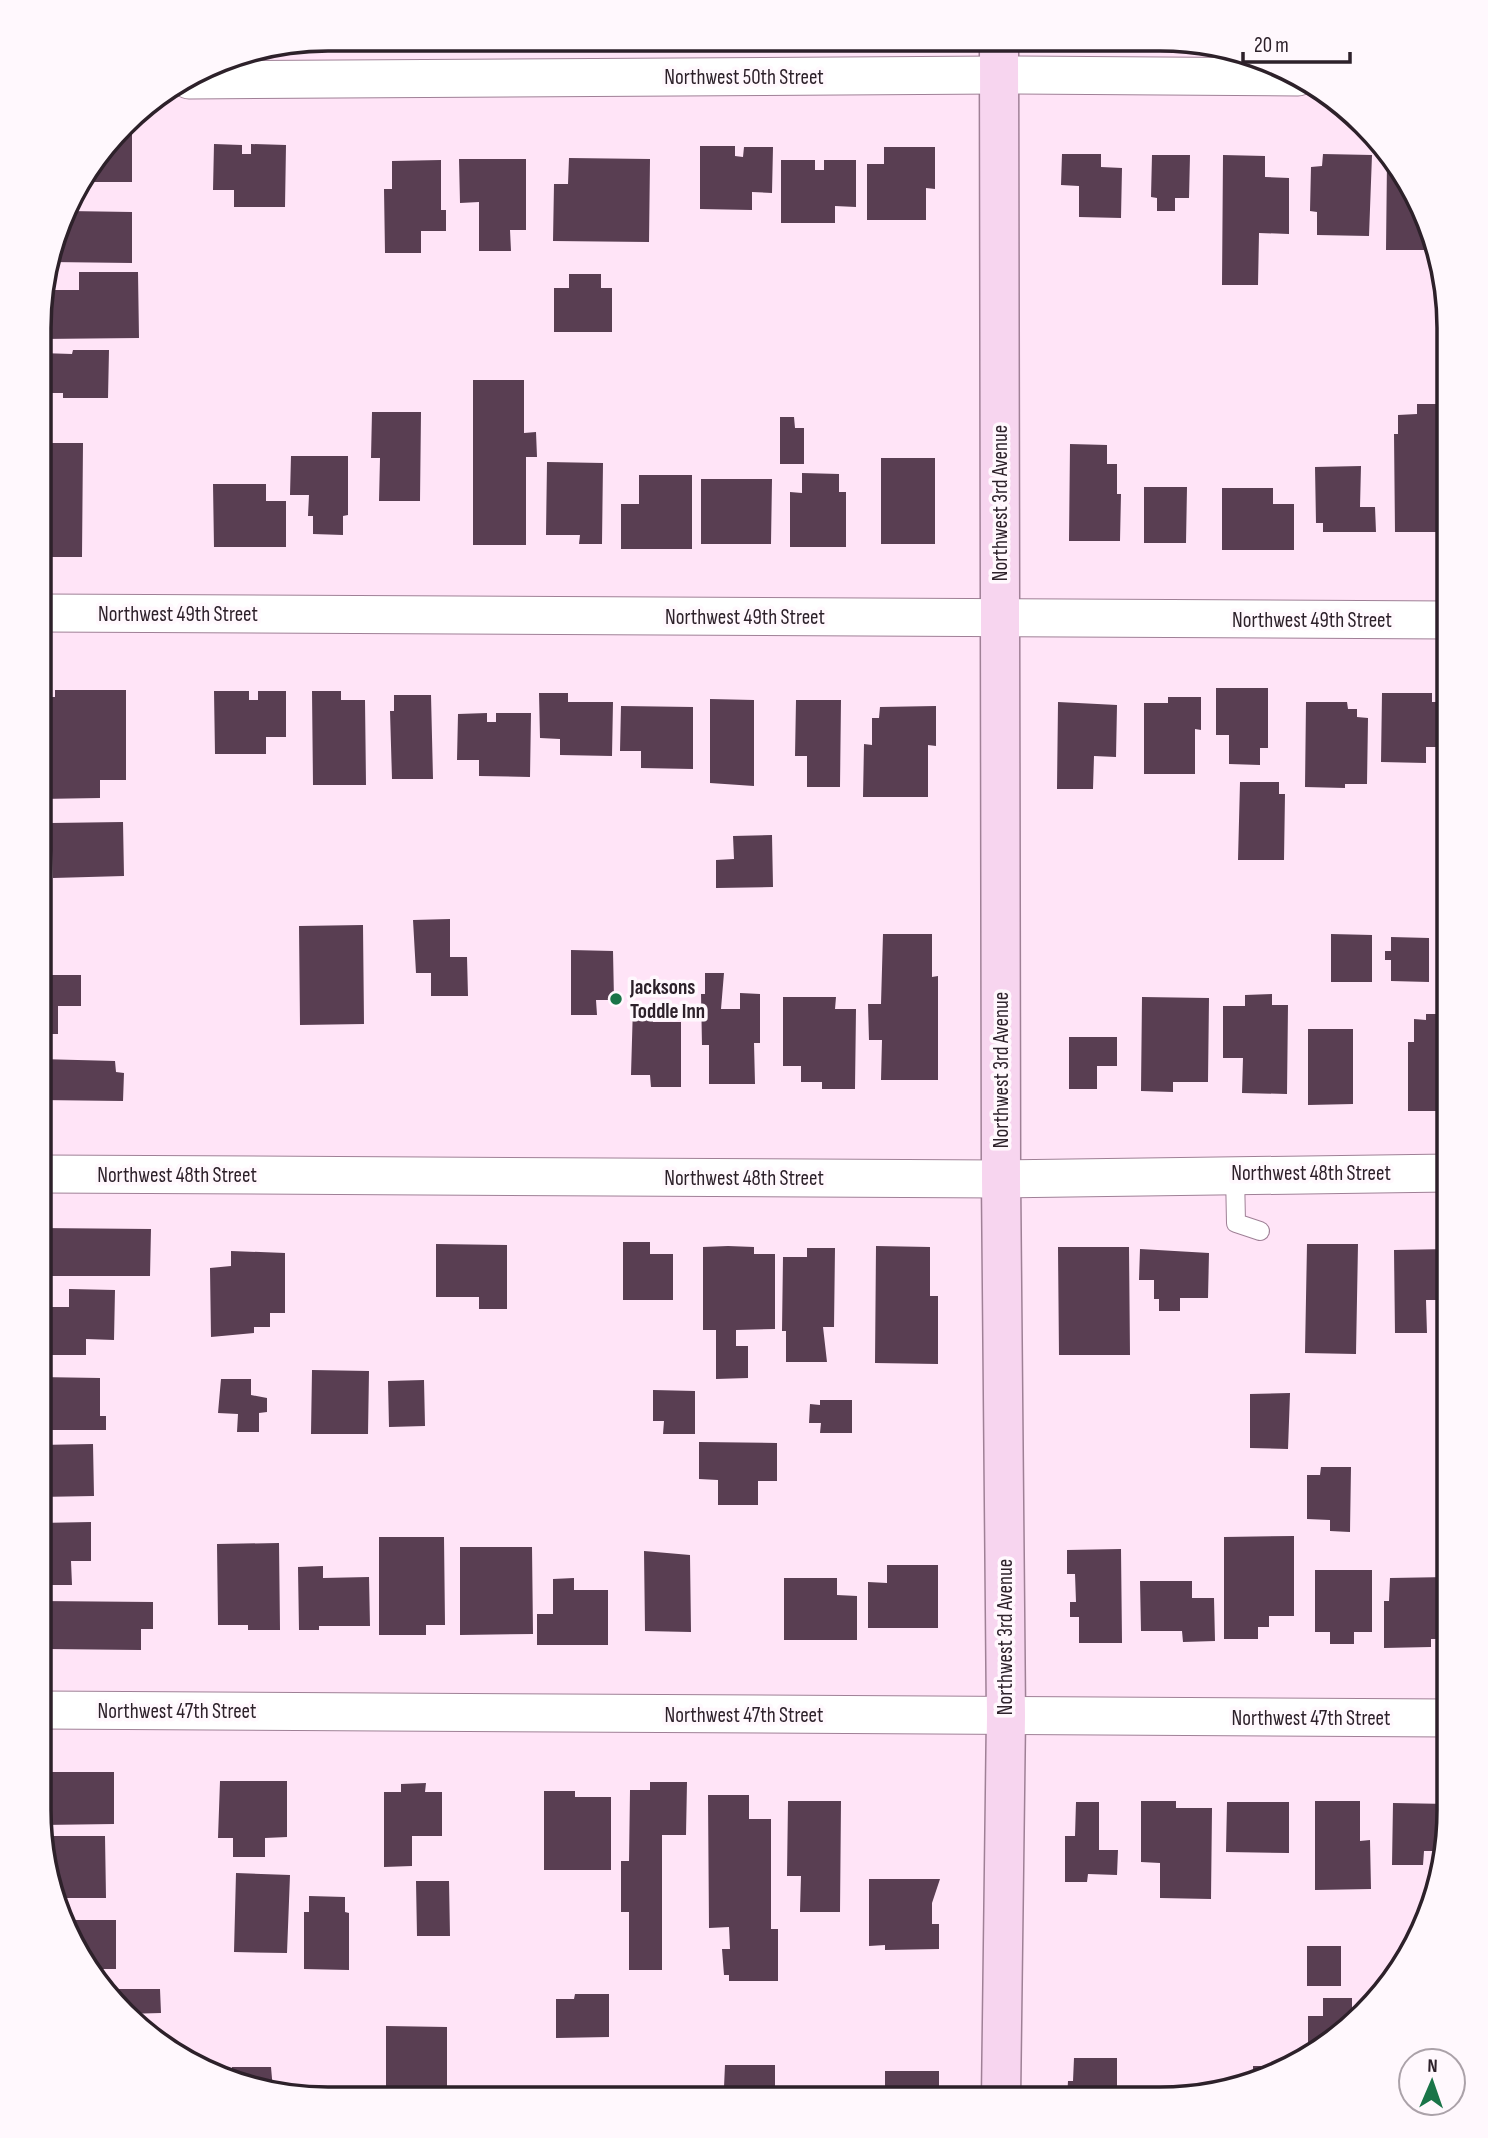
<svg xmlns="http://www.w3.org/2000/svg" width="1488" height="2138" font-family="'Sofia Sans Condensed',sans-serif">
  <rect width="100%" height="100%" fill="#ffe4f7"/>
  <path fill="#593e52" d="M121,131H132V182H79Z
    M214,144L242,145V154H251V144L286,145L285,207H234V190H213Z
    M700,146H735V156L743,157L744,147H773L772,193L752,192V210L700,209Z
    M884,147H935V189L926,188V220H867V164H884Z
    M1062,154H1101V167L1122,168L1121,218L1079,217V186L1061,185Z
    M1323,154L1372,155L1369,236L1317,235V212L1310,211L1311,167L1322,166Z
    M1152,155H1190L1189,198H1175V211H1157V198L1151,197Z
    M1223,155L1265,156V177L1289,178V234L1259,233L1258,285H1222Z
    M569,158L650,159L649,242L553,241L554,184H568Z
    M459,159H526V230H510L511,251H479V202L460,203Z
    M441,160V210H446V231H421V253H385L384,189H392V161Z
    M781,160H815V170H824V160H856V207L835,206V223H781Z
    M1387,160L1420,200L1431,250H1386Z
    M68,211L132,212V263L51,262Z
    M79,272H138L139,338L41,339V290H79Z
    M569,274H601V288H612V332H554V288H569Z
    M73,350H109L108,398H63V393H47V417H41V353L72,354Z
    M473,380H524V433L536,432L537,457H526V545H473Z
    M1417,404H1449V443H1436L1437,532H1395L1394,434H1398V415L1417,414Z
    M372,412H421L420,501H379L380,458H371Z
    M780,417H794L795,428H804V464H780Z
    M41,443H83L82,557H41Z
    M1070,444L1107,445V464H1117V494H1121L1120,541H1069Z
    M291,456H348V515L343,516V535L313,534V516H308L309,495H290Z
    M881,458H935V544H881Z
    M547,462L603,463L602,544H579L580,535H546Z
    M1361,466L1360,507H1375L1376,532H1323V523H1316L1315,467Z
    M802,473L839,474V492H846V547H790V492L802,493Z
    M639,475H692V549H621V504H639Z
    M701,479H772L771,544H701Z
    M213,484H266V501H286V547H214Z
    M1144,487H1187L1186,543H1144Z
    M1222,488H1273V504H1294V550H1222Z
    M1216,688H1268V748H1260V765L1229,764V735H1216Z
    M55,690H126V780H100V798L40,799V748H45L44,697H55Z
    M214,691H249V700H258V691H286V737H266V754H215Z
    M312,691H341V700H365L366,785H313Z
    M539,693H568V702H613L612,756L560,755V739L540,738Z
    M1382,693H1432V702H1449V747H1426V763L1381,762Z
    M394,695H431L433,779H392L390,711H394Z
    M1168,697H1201V730L1195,729V774H1144V703H1168Z
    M710,699L754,700V786L710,783Z
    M796,700H841L840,787H807V756H795Z
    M1058,702L1117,705L1116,757L1094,756L1093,789H1057Z
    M1306,702H1347L1348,709H1357V717L1368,718L1367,784H1345V788L1305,787Z
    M621,706L693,707V769L641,768V751H620Z
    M936,706V746L928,745V797H863L864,744L872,745V718H879L880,707Z
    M487,713V722H496V713H531L530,777L479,776V760H457L458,714Z
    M1240,782H1279V794H1285L1284,860H1238Z
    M123,822L124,876L53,878L51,823Z
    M772,835L773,887L716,888V860L734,859L733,836Z
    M450,919V957H467L468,996H431V973H416L413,920Z
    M363,925L364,1024L300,1025L299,926Z
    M883,934H932V977L938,976V1080H881L882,1040H869L868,1004H881Z
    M1331,934L1372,935V982H1331Z
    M1391,937L1429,938V982L1391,981V960H1385V951H1391Z
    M571,950L613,951L614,1000H596L597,1015H571Z
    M705,973H724L721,1009H740V993L760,994V1043H754L755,1084H709V1045H702L701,994H705Z
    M40,975H81V1006H58V1034H40Z
    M1272,994V1005H1288L1287,1094L1242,1093L1243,1058H1223V1006H1245V995Z
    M783,997H836L835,1009H856L855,1089H822V1082H801V1066H783Z
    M1142,997L1209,998L1208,1082H1173V1092L1141,1091Z
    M633,1006H653V1022H681V1087H651L650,1075H631Z
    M1426,1014H1439L1440,1020H1449V1111H1408V1042H1414V1019L1426,1020Z
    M1308,1029H1353V1104L1308,1105Z
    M1069,1037H1117V1066H1097V1089H1069Z
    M40,1059L115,1061L116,1072L124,1073L123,1101L40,1100Z
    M39,1228L151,1229L150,1276H39Z
    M623,1242H650V1254H673V1300H623Z
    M436,1244L507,1245V1309H479V1297H436Z
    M1307,1244H1358L1356,1354L1305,1353Z
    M728,1246L754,1247V1254H775V1329L736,1330V1346H748V1378L716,1379V1330H703V1247Z
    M876,1246L930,1247V1296H938V1364L875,1363Z
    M1058,1247H1129L1130,1355H1059Z
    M807,1248H835L834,1327H823L827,1362H786V1331H782L783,1257H807Z
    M1140,1249L1209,1253L1208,1298H1180V1311H1159V1299H1154V1280H1139Z
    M1449,1249V1300H1426L1427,1333H1395L1394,1250Z
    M231,1251L285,1253V1313H270V1327H254V1333L211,1337L210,1268L231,1266Z
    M69,1289L115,1290L114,1340L86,1339V1355H39V1307H69Z
    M312,1370L369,1371L368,1434H311Z
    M39,1377L100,1378V1416H106V1430H39Z
    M221,1379H251V1395L267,1398V1412L259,1413V1432H237L238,1414L218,1413Z
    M424,1380L425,1426L389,1427L388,1381Z
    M653,1390L695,1391V1434H663L664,1421H653Z
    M1290,1393L1288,1449L1250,1448V1394Z
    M820,1400H852V1433H820L821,1423H809L810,1404L820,1405Z
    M699,1442L777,1443V1481H758V1505H718V1480L699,1479Z
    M93,1444L94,1496L39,1497V1445Z
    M1321,1467H1351L1350,1532L1330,1531V1520L1307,1519V1475H1320Z
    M91,1522V1561H71L72,1585H39V1523Z
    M1294,1536V1616H1269V1627H1258V1639H1224V1537Z
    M379,1537H444L445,1625H426V1635H379Z
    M279,1543L280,1630H248V1625H218L217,1544Z
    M460,1547H532L533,1634L460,1635Z
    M1121,1549L1122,1643H1079V1617H1070V1602H1076L1075,1574H1067V1550Z
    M644,1551L690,1555L691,1632L645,1631Z
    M887,1565H938V1628H868V1582L887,1583Z
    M323,1566V1578L369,1577L370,1626H319V1630H299L298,1567Z
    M1315,1570H1372V1632H1354V1644H1330V1632H1315Z
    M1449,1577V1639H1431V1647L1384,1648V1601H1389L1390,1578Z
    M574,1578V1590H608V1645H537V1614H553V1579Z
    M784,1578H837V1595L857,1596V1640H784Z
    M1140,1581H1192V1598H1214L1215,1641L1183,1642L1182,1631H1141Z
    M39,1601L153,1602V1629H141V1650L48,1649V1633L39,1634Z
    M39,1772H114V1824L42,1825L39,1810Z
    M220,1781H287V1837L265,1838V1857H233V1838H218Z
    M650,1782H687L686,1835H662V1970H629V1912H621V1861H629L630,1790H650Z
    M426,1783L425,1792H442V1836H412V1866L384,1867V1792H401V1784Z
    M544,1791H575V1797H611V1870H544Z
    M708,1795H749V1819H771V1929H778V1981H729V1975H724L722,1949H730L729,1927L709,1928Z
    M788,1801H841L840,1912H800L801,1876H787Z
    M1141,1801H1176V1808H1212L1211,1899L1160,1898V1863L1141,1862Z
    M1315,1801H1360V1841L1370,1840L1371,1889L1315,1890Z
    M1076,1802H1099V1850H1118L1117,1875L1088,1874L1087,1882H1065V1836H1075Z
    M1227,1802H1289V1853L1226,1852Z
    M1393,1803L1449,1804L1444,1851H1424L1423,1865H1392Z
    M45,1836H105L106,1898H59Z
    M236,1873L290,1875L287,1953L234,1952Z
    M869,1879H940L932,1903V1924H939V1949L885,1950V1945L869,1946Z
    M416,1881H449L450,1936H417Z
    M309,1896L345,1897V1912L349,1913V1970L304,1969V1912H309Z
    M64,1920H116V1969H89L68,1938Z
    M1307,1946H1341V1986H1307Z
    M102,1989H160L161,2013L125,2014Z
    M575,1994H609V2037L556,2038V1999H574Z
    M1323,1998H1352V2026L1308,2056V2016H1323Z
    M386,2026L447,2027V2098L386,2097Z
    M1074,2058H1117V2099H1067L1068,2081H1073Z
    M725,2065H775V2098H707V2087H724Z
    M1253,2066H1289V2069L1253,2078Z
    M232,2067H271L273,2090L232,2075Z
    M885,2071H939V2099H885Z"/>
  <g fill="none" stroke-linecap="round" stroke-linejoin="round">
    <defs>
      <path id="lane" d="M1235,1173L1236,1223L1260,1231"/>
      <path id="street" d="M189,80L999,75L1298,77
        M40,613L1449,620
        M40,1174L1001,1179L1449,1173
        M39,1710L1449,1718"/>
      <path id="secondary" d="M999,40L1001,1179L1006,1716L1001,2099"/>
    </defs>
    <use href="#lane" stroke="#9f8096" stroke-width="20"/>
    <use href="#street" stroke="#9f8096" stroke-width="39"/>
    <use href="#secondary" stroke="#9f8096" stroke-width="41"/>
    <use href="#lane" stroke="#fff" stroke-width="18"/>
    <use href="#street" stroke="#fff" stroke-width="37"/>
    <use href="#secondary" stroke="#f7d5ef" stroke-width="38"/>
  </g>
  <circle fill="#1a7448" stroke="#fff8fd" stroke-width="2.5" cx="616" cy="999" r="7"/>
  <g text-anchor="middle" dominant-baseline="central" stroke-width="7" stroke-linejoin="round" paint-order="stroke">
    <g font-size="21" fill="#2d212a" stroke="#fff8fd">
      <text x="744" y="77">Northwest 50th Street</text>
      <text transform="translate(1000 503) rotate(-90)">Northwest 3rd Avenue</text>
      <text x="178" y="614">Northwest 49th Street</text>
      <text x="745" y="617">Northwest 49th Street</text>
      <text x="1312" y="620">Northwest 49th Street</text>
      <text transform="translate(1001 1070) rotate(-90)">Northwest 3rd Avenue</text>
      <text x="1311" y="1173">Northwest 48th Street</text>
      <text x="177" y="1175">Northwest 48th Street</text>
      <text x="744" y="1178">Northwest 48th Street</text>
      <text transform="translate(1005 1637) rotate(-90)">Northwest 3rd Avenue</text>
      <text x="177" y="1711">Northwest 47th Street</text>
      <text x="744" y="1715">Northwest 47th Street</text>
      <text x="1311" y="1718">Northwest 47th Street</text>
    </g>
    <g font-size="21" font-weight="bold" fill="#2d212a" stroke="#fff8fd" text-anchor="start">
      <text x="630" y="987">Jacksons<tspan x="630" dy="24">Toddle Inn</tspan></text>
    </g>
  </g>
  <path d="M0 0H1488V2138H0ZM328 51H1160A277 277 0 0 1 1437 328V1810A277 277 0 0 1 1160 2087H328A277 277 0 0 1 51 1810V328A277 277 0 0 1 328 51Z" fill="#fff8fd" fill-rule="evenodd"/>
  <path fill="none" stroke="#2d212a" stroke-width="3.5" d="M328 51H1160A277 277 0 0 1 1437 328V1810A277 277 0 0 1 1160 2087H328A277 277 0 0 1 51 1810V328A277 277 0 0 1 328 51Z"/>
  <g transform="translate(1432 2082) rotate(2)"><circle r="33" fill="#fff8fd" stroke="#aba2a9" stroke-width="2"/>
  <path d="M0-5L12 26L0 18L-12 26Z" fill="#1a7448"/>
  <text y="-10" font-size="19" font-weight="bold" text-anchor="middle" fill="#2d212a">N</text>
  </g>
  <path d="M1243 52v10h107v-10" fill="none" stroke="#2d212a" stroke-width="3.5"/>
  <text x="1254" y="52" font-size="21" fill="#2d212a" stroke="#fff8fd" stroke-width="5" paint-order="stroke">20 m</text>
</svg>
